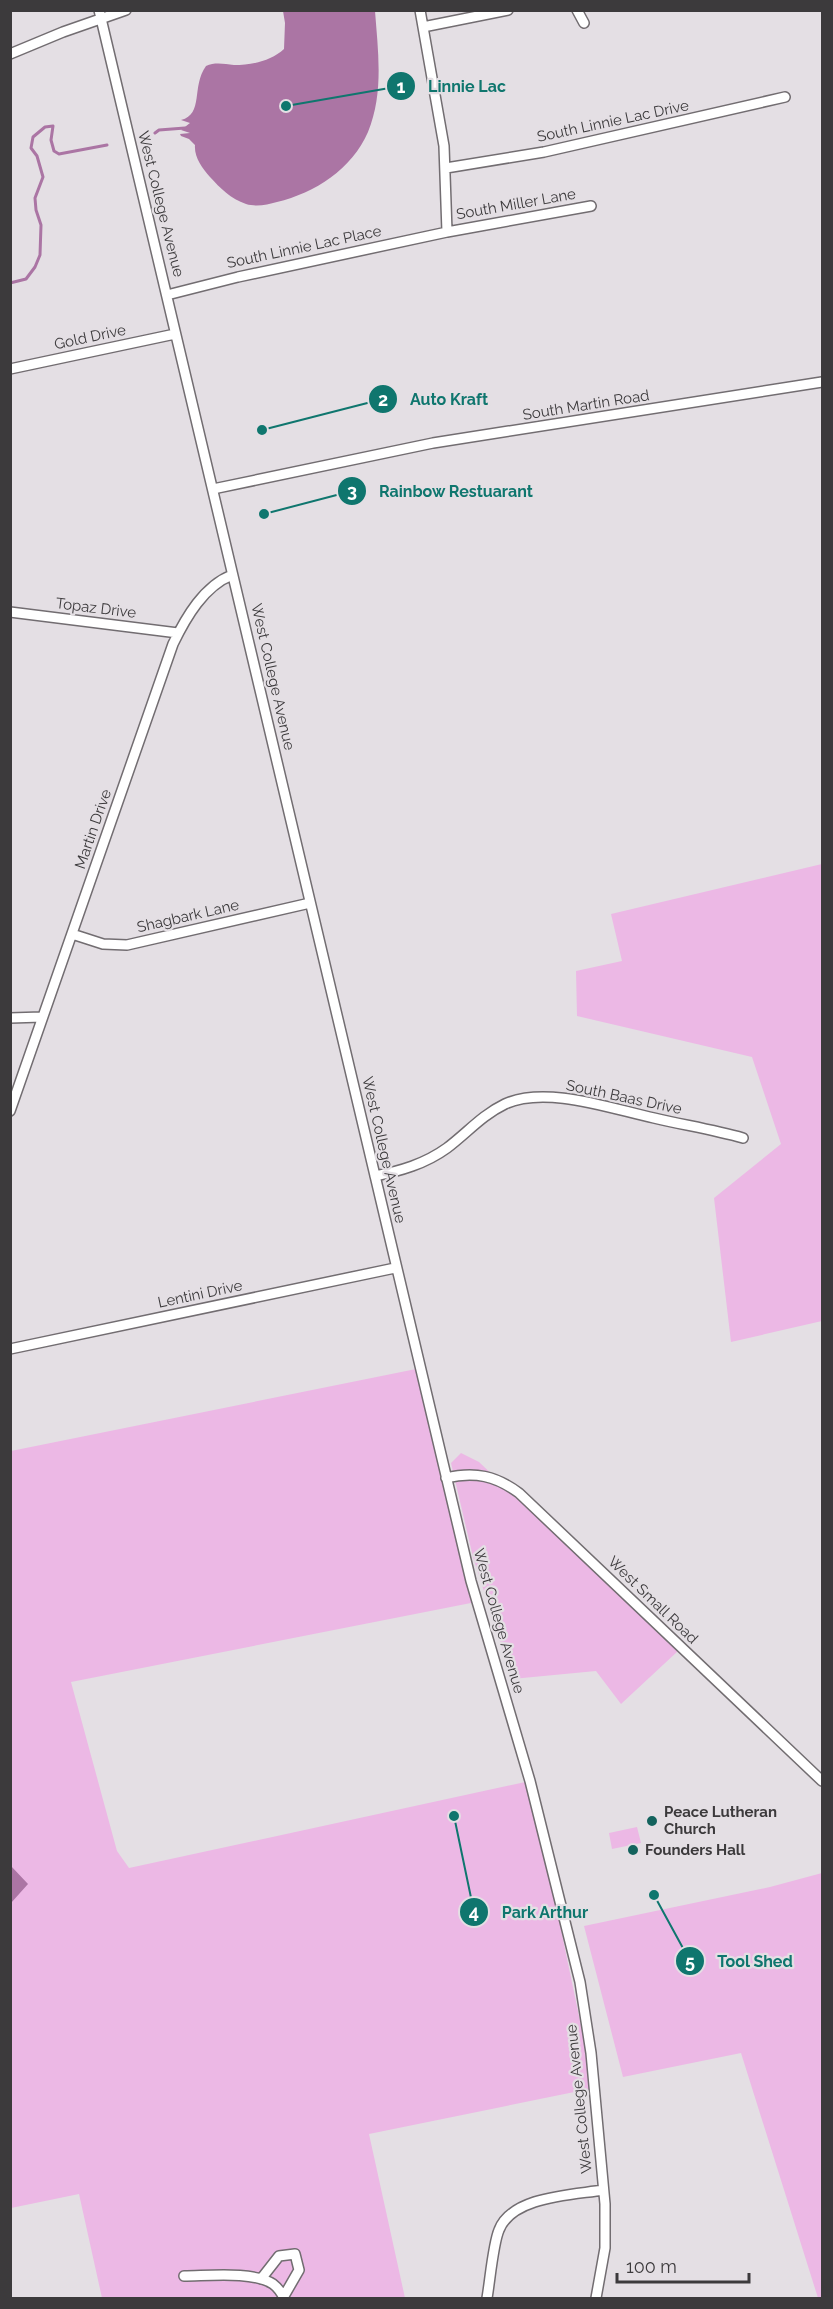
<svg xmlns="http://www.w3.org/2000/svg" width="833" height="2309" font-family="Raleway,sans-serif">
  <rect width="100%" height="100%" fill="#e4dfe4"/>
  <path fill="#ecb8e5" d="M822,864V1321L731,1342L714,1198L781,1144L752,1057L577,1016L576,971L622,961L611,914Z
    M421,1368L476,1602L71,1682L117,1851L129,1868L530,1781L594,2088L369,2134L405,2298H102L79,2194L11,2208V1451Z
    M461,1453L479,1462L678,1651L621,1704L596,1671L512,1679L473,1557L451,1463Z
    M637,1827L641,1843L612,1849L609,1833Z
    M822,1873V2298H818L741,2053L623,2077L584,1926L770,1887Z"/>
  <path fill="#ab75a4" d="M283,11H375C378,51 384,93 368,132C352,169 315,193 277,202C267,205 256,207 246,204C231,199 220,188 210,177C202,168 194,157 195,145L189,139L181,136L180,134L190,133L181,130L190,123L181,120C204,114 191,87 206,66C215,62 224,64 234,65C252,65 271,61 284,49L285,23Z
    M11,1866L28,1884L11,1903H10Z"/>
  <g fill="none" stroke-linecap="round" stroke-linejoin="round">
    <path stroke="#ab75a4" stroke-width="3" d="M155,133L159,130L185,128
      M10,283L26,279L35,267L40,255L41,225L36,210L35,198L43,177L37,156L31,148L33,137L45,127L53,126L51,140L54,151L59,154L107,145"/>
    <defs>
      <path id="minor" d="M99,10L471,1581L530,1781L580,1982L591,2053L605,2204V2248L596,2298
        M420,10L444,146L447,232
        M577,10L584,23
        M423,27L508,10
        M10,54L63,32L126,10
        M446,168L544,152L785,97
        M167,295L238,277L447,232L591,206
        M10,369L175,334
        M213,489L433,443L822,382
        M10,612L178,633
        M72,934L103,944L127,945L310,903
        M10,1018L42,1017
        M10,1111L173,644C186,617 204,586 232,575
        M375,1176C400,1171 425,1164 447,1148C467,1133 482,1115 505,1104C546,1085 612,1109 654,1118C684,1125 714,1130 743,1138
        M10,1349L395,1268
        M446,1478C475,1471 496,1476 519,1493L822,1781
        M184,2276C208,2276 253,2271 273,2284C277,2287 282,2294 284,2298
        M261,2279L279,2256L295,2254L299,2270L284,2296
        M487,2298C490,2281 493,2244 499,2230C512,2196 573,2195 603,2190"/>
    </defs>
    <use href="#minor" stroke="#726d71" stroke-width="12"/>
    <use href="#minor" stroke="#fff" stroke-width="9"/>
  </g>
  <g fill="#13625d" stroke="#e4dfe4" stroke-width="2">
    <circle cx="652" cy="1821" r="6"/>
    <circle cx="633" cy="1850" r="6"/>
  </g>
  <g text-anchor="middle" dominant-baseline="central" stroke-width="4.5" stroke-linejoin="round" paint-order="stroke">
    <g font-size="15" fill="#3c3a3c" stroke="#e4dfe4">
      <text transform="translate(613 121) rotate(-12)">South Linnie Lac Drive</text>
      <text transform="translate(161 204) rotate(76)">West College Avenue</text>
      <text transform="translate(516 204) rotate(-10)">South Miller Lane</text>
      <text transform="translate(304 247) rotate(-12)">South Linnie Lac Place</text>
      <text transform="translate(90 337) rotate(-12)">Gold Drive</text>
      <text transform="translate(586 405) rotate(-9)">South Martin Road</text>
      <text transform="translate(96 608) rotate(7)">Topaz Drive</text>
      <text transform="translate(273 677) rotate(77)">West College Avenue</text>
      <text transform="translate(93 829) rotate(-71)">Martin Drive</text>
      <text transform="translate(188 916) rotate(-13)">Shagbark Lane</text>
      <text transform="translate(624 1097) rotate(12)">South Baas Drive</text>
      <text transform="translate(384 1150) rotate(77)">West College Avenue</text>
      <text transform="translate(200 1294) rotate(-12)">Lentini Drive</text>
      <text transform="translate(653 1600) rotate(44)">West Small Road</text>
      <text transform="translate(499 1621) rotate(74)">West College Avenue</text>
      <text transform="translate(579 2099) rotate(-96)">West College Avenue</text>
    </g>
    <g font-size="15" font-weight="bold" fill="#3c3a3c" stroke="#e4dfe4" text-anchor="start">
      <text x="664" y="1812">Peace Lutheran<tspan x="664" dy="17">Church</tspan></text>
      <text x="645" y="1850">Founders Hall</text>
    </g>
  </g>
  <path fill="none" stroke="#0f766e" stroke-width="2" d="M286 106L401 86M262 430L383 399M264 514L352 491M454 1816L474 1912M654 1895L690 1961"/>
  <g fill="#0f766e" stroke="#e4dfe4" stroke-width="2">
    <circle cx="286" cy="106" r="6"/>
    <circle cx="262" cy="430" r="6"/>
    <circle cx="264" cy="514" r="6"/>
    <circle cx="454" cy="1816" r="6"/>
    <circle cx="654" cy="1895" r="6"/>
    <circle cx="401" cy="86" r="15"/>
    <circle cx="383" cy="399" r="15"/>
    <circle cx="352" cy="491" r="15"/>
    <circle cx="474" cy="1912" r="15"/>
    <circle cx="690" cy="1961" r="15"/>
  </g>
  <g font-size="18" text-anchor="middle" font-weight="bold" fill="#fff">
    <text x="401" y="93">1</text>
    <text x="383" y="406">2</text>
    <text x="352" y="497">3</text>
    <text x="474" y="1918">4</text>
    <text x="690" y="1968">5</text>
  </g>
  <g font-size="16" text-anchor="middle" font-weight="bold" fill="#0f766e" stroke="#e4dfe4" stroke-width="4.5" stroke-linejoin="round" paint-order="stroke">
    <text x="467" y="92">Linnie Lac</text>
    <text x="449" y="405">Auto Kraft</text>
    <text x="456" y="497">Rainbow Restuarant</text>
    <text x="545" y="1918">Park Arthur</text>
    <text x="755" y="1967">Tool Shed</text>
  </g>
  <rect width="833" height="2309" fill="none" stroke="#3c3a3c" stroke-width="24"/>
  <path d="M617 2273v9h132v-9" fill="none" stroke="#3c3a3c" stroke-width="3"/>
  <text x="626" y="2273" font-size="18" fill="#3c3a3c" stroke="#e4dfe4" stroke-width="4.5" paint-order="stroke">100 m</text>
</svg>
